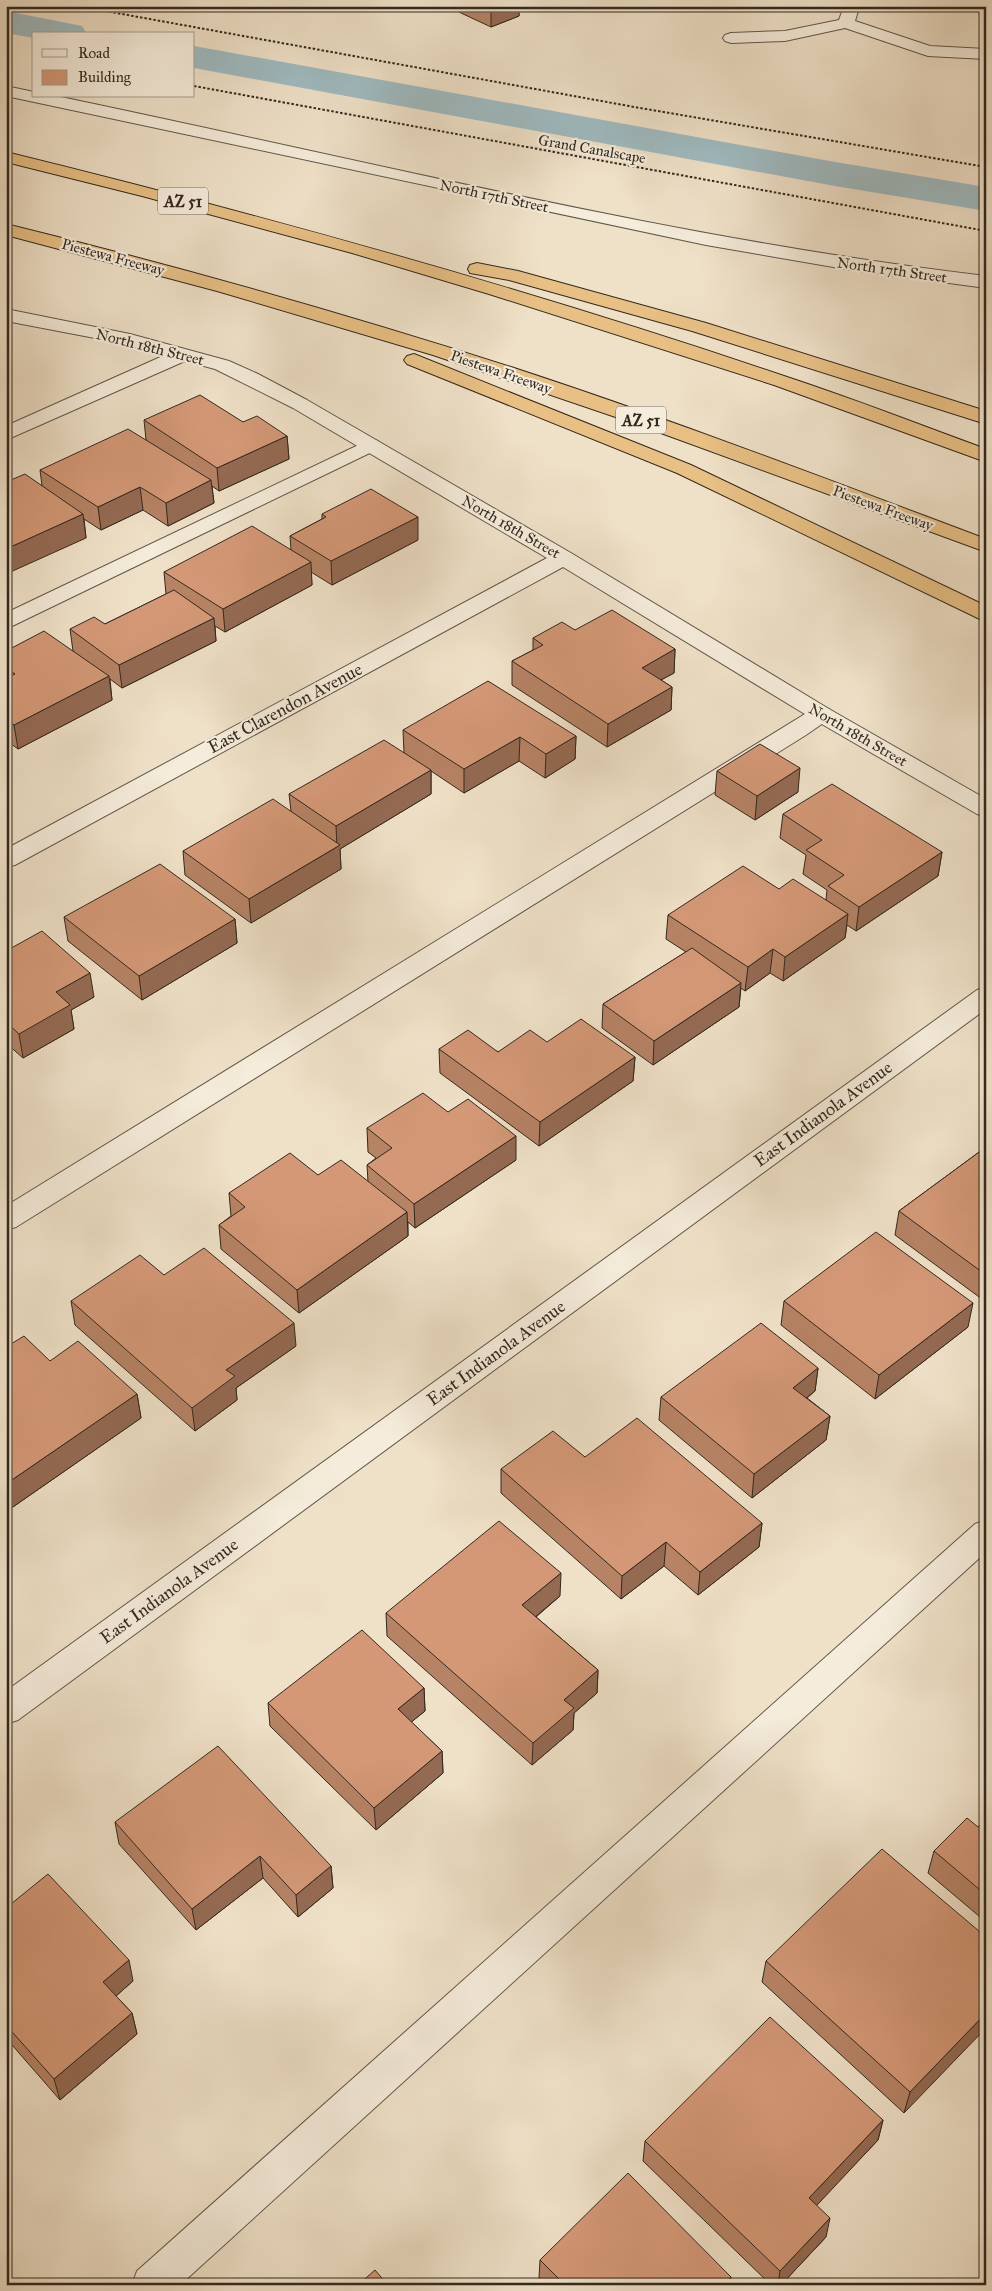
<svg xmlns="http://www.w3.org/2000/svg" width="992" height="2291" font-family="'IM FELL Great Primer',serif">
  <rect width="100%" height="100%" fill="#efe1c8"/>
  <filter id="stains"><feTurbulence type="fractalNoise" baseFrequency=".004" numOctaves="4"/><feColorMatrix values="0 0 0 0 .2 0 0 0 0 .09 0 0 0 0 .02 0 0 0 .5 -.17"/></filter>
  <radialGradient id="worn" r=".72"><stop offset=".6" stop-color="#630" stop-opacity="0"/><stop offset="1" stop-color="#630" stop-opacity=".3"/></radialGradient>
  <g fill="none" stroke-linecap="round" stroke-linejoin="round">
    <path fill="#9fbbc1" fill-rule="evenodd" d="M6,11L82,26L87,34H34V38L6,33Z
      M194,46L835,162L986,187V211L835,186L194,68Z"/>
    <defs>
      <path id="lane" d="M844,6H864L858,11L855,21L930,46L986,49V59L928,56L845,28L785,41L731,43L725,41L723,38L725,35L731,33L785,31L839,20Z
        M371,439L378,441L381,445L378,449L6,629V613Z
        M821,707L829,709L833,714L829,719L806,735L16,1227L6,1230V1206L813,709Z
        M986,1520V1552L180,2285H132L137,2271L975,1524Z"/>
      <path id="street" d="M6,86L34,92V96H56C365,160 672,239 986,276V288L845,269L706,245L6,96Z
        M6,309L130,334L229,361L258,374L307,400L571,553L829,709L986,799V817L977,814L813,719L563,567L15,865L6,867V849L547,558L293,408L215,369L185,361L6,440V426L165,355L121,343L6,321Z
        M986,987V1009L18,1720L6,1724V1691L977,990Z"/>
      <path id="highway" d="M6,152C270,217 531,290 787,377C854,399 920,425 986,449V462L774,385L489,294L352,253L142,196L6,162Z
        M6,224C177,266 346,314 514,368C673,420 829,480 986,539V552L639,425L433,355L217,291L6,235Z
        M477,263L518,271L706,323L986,411V424L692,331L509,280L470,273L468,269L470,265Z
        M414,354L691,465L986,606V622L677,473L407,364L404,360L407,356Z"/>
    </defs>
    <use href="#lane" stroke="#615749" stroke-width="2"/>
    <use href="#street" stroke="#615749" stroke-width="2"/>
    <use href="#highway" stroke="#32291f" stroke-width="2"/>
    <path stroke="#32291f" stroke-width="2" stroke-dasharray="2.5 2" stroke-linecap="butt" d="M78,6L640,108L986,167
      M194,86L986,231
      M980,242L986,236"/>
    <use href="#lane" fill="#f5ecdb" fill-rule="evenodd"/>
    <use href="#street" fill="#f5ecdb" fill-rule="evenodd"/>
    <use href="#highway" fill="#e8c084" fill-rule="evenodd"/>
  </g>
  <path fill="#b68365" stroke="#32291f" d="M446,6H519V16L491,27Z
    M144,420L243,422L287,436L289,459L219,491L212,486L214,503L168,526L143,510L101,530L84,519L86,538L42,486L40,470L146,440Z
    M322,514L418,540L332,585L311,572L312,585L225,632L215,626L216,641L122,688L110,679L112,700L18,749L6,740V651H73L70,629L105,624L166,594L164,572L291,550L290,536L322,519Z
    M575,630L675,649L674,673L661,680L672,687L671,710L607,747L512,685V661L533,650V638Z
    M403,730L576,736L575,759L545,778L519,761L464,793L431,771V794L340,849L341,869L251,923L185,875L183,851L291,811L289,794L404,753Z
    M717,771L798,792L755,820L715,795Z
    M783,814L942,852L938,876L856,931L847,925L845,938L783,981L770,973L745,991L741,988L739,1007L653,1065L602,1028L603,1004L686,952L666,939L668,915L779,889L826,900L827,890L803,874L806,855L780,838Z
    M64,917L235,919L237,943L142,1000L68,941Z
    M6,951L94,997L71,1010L74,1029L23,1058L6,1043Z
    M439,1049L635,1057L633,1081L539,1146L440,1073Z
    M448,1112L516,1160L415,1228L408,1222V1236L299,1313L221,1249L219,1225L231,1216L229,1193L318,1175L368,1182L367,1165L376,1158L368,1152L367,1128Z
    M986,1147V1302L895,1235L899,1211Z
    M164,1275L296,1346L236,1388L237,1400L195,1431L75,1325L71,1301Z
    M784,1301L968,1327L875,1399L781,1325Z
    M6,1347L50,1361L137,1394L141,1418L10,1509L6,1506Z
    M818,1368L815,1391L807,1398L830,1416L826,1440L752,1498L659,1420L661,1397Z
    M585,1457L762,1523L759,1547L698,1595L664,1566L621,1599L501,1493V1469Z
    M560,1596L536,1617L598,1670L597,1693L574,1713L573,1730L532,1765L387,1636L386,1613Z
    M424,1688L425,1711L411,1722L442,1751L443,1773L376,1830L270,1726L268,1703Z
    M986,1819V1922L928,1873L934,1851L978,1827Z
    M115,1822L331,1866L333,1888L298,1917L263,1878L196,1930L119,1844Z
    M6,1908L133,1981L116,1996L132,2013L137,2034L60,2100L6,2038Z
    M986,1937L904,2113L762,1982L766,1961Z
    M883,2120L878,2140L816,2205L826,2237L781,2285H771L643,2161L645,2141Z
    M540,2260L731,2277L729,2285H545L539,2278Z"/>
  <path fill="#946a53" stroke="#32291f" d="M493,6H519V16L491,27V7Z
    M287,436L289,459L219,491L217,468Z
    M211,480L214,503L168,526L166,503Z
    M140,487L143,510L101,530L98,507Z
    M83,514L86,538L6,574V549Z
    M418,517V540L332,585L331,561Z
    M311,562L312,585L225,632L223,609Z
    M214,618L216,641L122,688L119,665Z
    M675,649L674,673L640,691L642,668Z
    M109,676L112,700L18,749L14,725Z
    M672,687L671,710L607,747L608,724Z
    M576,736L575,759L545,778L546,754Z
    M520,737L519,761L464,793V769Z
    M800,768L798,792L755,820L757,796Z
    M431,770V794L340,849L341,869L251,923L249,899L337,847L336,826Z
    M942,852L938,876L856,931L859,907Z
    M848,914L845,938L783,981L785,957Z
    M235,919L237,943L142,1000L139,976Z
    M773,949L770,973L745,991L748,967Z
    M90,973L94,997L71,1010L74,1029L23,1058L19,1034L56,992Z
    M741,983L739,1007L653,1065L654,1041Z
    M635,1057L633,1081L539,1146L540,1122Z
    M516,1136V1160L415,1228L414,1204Z
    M407,1212L408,1236L299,1313L297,1290Z
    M973,1303L968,1327L875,1399L879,1375Z
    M294,1323L296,1346L236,1388L237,1400L195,1431L192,1408L226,1370Z
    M818,1368L815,1391L790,1411L793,1388Z
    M137,1394L141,1418L10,1509L6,1493V1484Z
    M830,1416L826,1440L752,1498L754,1474Z
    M762,1523L759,1547L698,1595L700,1572Z
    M666,1542L664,1566L621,1599L622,1576Z
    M561,1573L560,1596L522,1628V1605Z
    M598,1670L597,1693L574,1713L573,1730L532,1765L533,1743L564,1700Z
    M424,1688L425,1711L399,1732L398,1709Z
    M442,1751L443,1773L376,1830L374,1808Z
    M260,1856L263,1878L196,1930L192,1909Z
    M331,1866L333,1888L298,1917L296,1895Z
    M129,1960L133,1981L108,2003L103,1982Z
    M132,2013L137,2034L60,2100L54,2079Z
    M986,2013V2028L904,2113L910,2092Z
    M883,2120L878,2140L805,2218L809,2198Z
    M830,2218L826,2237L781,2285H778L780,2271Z
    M731,2277L729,2285H723Z"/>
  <path fill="#d49876" stroke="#32291f" d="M200,395L243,422L257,416L287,436L217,468L144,420Z
    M128,429L211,480L166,503L140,487L98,507L40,470Z
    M25,474L83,514L6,549V482Z
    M371,489L418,517L331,561L290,536L326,517L322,514Z
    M252,526L311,562L223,609L164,572Z
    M174,590L214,618L119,665L70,629L94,617L105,624Z
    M612,610L675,649L642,668L672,687L608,724L512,661L543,645L533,638L562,622L575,630Z
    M44,631L109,676L14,725L6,720V678L15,674L6,667V651Z
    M488,681L576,736L546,754L520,737L464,769L403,730Z
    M384,740L431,770L336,826L289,794Z
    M760,744L800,768L757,796L717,771Z
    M832,784L942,852L859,907L828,886L844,875L806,850L822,840L783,814Z
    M273,799L340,845L249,899L183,851Z
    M160,864L235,919L139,976L64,917Z
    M743,866L779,889L793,879L848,914L785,957L773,949L748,967L668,915Z
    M42,931L90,973L56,992L70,1005L19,1034L6,1022V951Z
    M692,948L741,983L654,1041L603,1004Z
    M581,1019L635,1057L540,1122L439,1049L468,1030L498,1052L530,1030L547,1042Z
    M423,1093L448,1112L468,1099L516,1136L414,1204L367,1165L392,1148L367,1128Z
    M986,1147V1275L899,1211Z
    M290,1153L318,1175L341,1160L407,1212L297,1290L219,1225L245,1207L229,1193Z
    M876,1232L973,1303L879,1375L784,1301Z
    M204,1248L294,1323L226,1370L235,1376L192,1408L71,1301L140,1255L164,1275Z
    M761,1323L818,1368L793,1388L830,1416L754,1474L661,1397Z
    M24,1336L50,1361L78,1341L137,1394L6,1484V1347Z
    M637,1418L762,1523L700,1572L666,1542L622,1576L501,1469L553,1431L585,1457Z
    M499,1521L561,1573L522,1605L598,1670L564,1700L574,1708L533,1743L386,1613Z
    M362,1630L424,1688L398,1709L442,1751L374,1808L268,1703Z
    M218,1746L331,1866L296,1895L260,1856L192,1909L115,1822Z
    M967,1818L978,1827L986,1819V1895L934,1851Z
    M882,1849L986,1937V2013L910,2092L766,1961Z
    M48,1874L129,1960L103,1982L132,2013L54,2079L6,2025V1908Z
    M770,2017L883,2120L809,2198L830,2218L780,2271L645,2141Z
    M628,2173L731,2277L723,2285H565L540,2260Z
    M375,2270L388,2285H358Z"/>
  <g text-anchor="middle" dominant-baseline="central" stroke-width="4.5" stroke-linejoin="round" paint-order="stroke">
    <g font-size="15" fill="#32291f" stroke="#f5ecdb">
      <text transform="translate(592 149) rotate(10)">Grand Canalscape</text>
      <text transform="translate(494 196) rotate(12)">North 17th Street</text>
      <text transform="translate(113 257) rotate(15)">Piestewa Freeway</text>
      <text transform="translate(892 270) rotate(8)">North 17th Street</text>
      <text transform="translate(150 347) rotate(14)">North 18th Street</text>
      <text transform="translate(501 372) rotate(19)">Piestewa Freeway</text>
      <text transform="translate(883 508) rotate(20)">Piestewa Freeway</text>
      <text transform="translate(511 527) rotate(30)">North 18th Street</text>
      <text transform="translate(858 735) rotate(30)">North 18th Street</text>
    </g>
    <g fill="#f5ecdb" stroke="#6c6457" stroke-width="1">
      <rect x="158" y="187.5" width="50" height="27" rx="4"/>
      <rect x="616" y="406.5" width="50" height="27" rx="4"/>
    </g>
    <g font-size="16" font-weight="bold" fill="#32291f">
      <text x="183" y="201">AZ 51</text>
      <text x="641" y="420">AZ 51</text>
    </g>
    <g font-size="18" fill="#32291f" stroke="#f5ecdb">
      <text transform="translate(285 708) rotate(-28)">East Clarendon Avenue</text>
      <text transform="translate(823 1114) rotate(-36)">East Indianola Avenue</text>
      <text transform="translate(496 1353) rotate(-36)">East Indianola Avenue</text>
      <text transform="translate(169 1591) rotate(-36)">East Indianola Avenue</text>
    </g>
  </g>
  <rect width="992" height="2291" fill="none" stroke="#efe1c8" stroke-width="25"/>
  <rect x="8" y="8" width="977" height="2276" fill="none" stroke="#32291f" stroke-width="2.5"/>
  <rect x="12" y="12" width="967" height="2266" fill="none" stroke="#32291f"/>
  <rect x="32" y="32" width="162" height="65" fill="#f5ecdb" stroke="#a79e90"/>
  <rect x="42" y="49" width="25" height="8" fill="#f5ecdb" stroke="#a79e90"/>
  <text x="78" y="58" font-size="15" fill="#32291f">Road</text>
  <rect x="42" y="70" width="25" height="15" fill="#d49876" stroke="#a79e90"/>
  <text x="78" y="82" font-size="15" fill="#32291f">Building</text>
  <rect width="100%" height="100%" filter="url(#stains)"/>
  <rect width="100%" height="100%" fill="url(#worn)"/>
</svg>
